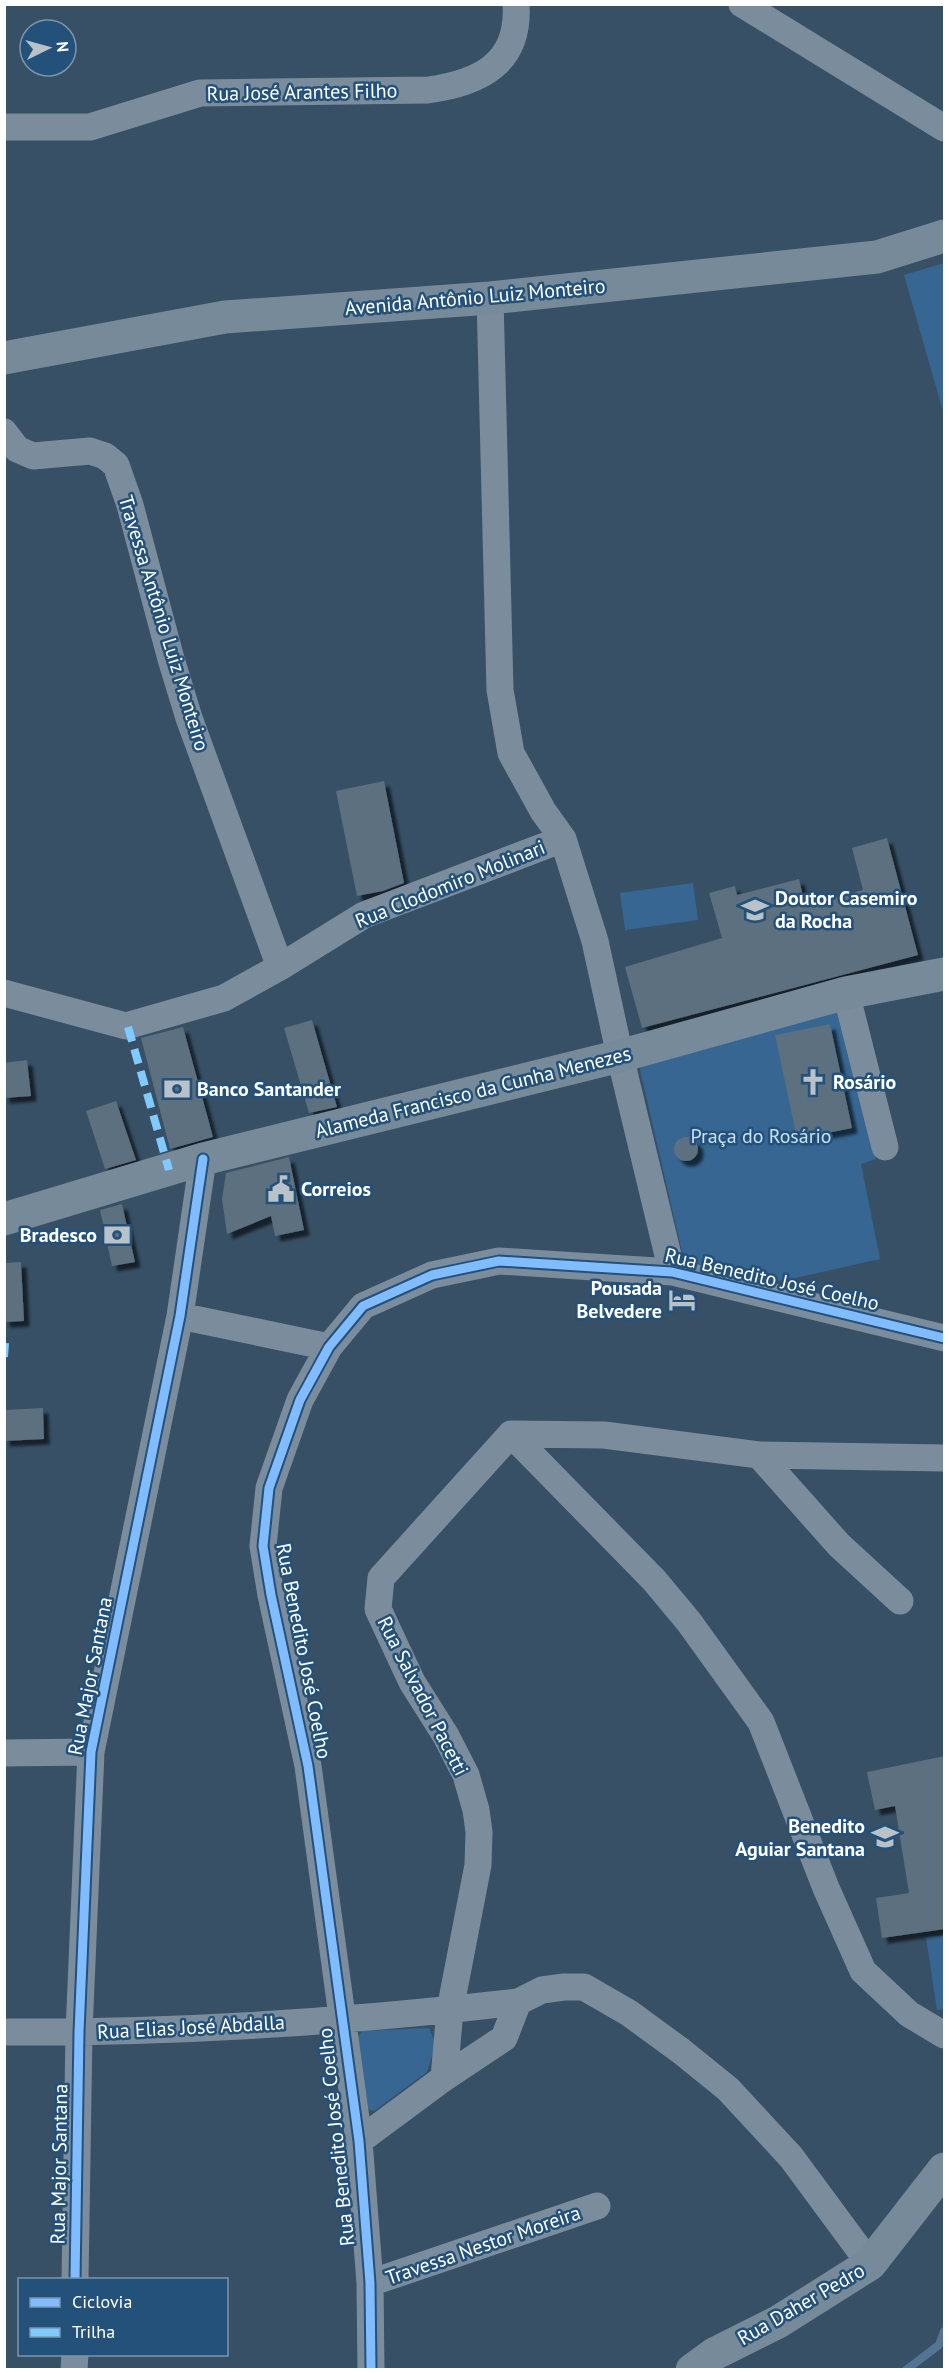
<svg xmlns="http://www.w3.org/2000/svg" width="949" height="2374" font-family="'PT Sans',sans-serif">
  <defs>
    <filter id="shadow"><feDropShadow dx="5.5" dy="5.5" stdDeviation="1.5" flood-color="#0009"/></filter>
  </defs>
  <rect width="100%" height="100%" fill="#375066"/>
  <path fill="#366691" d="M944,263V410L943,411L904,275Z
    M693,883L698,920L625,930L620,893Z
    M838,1010L876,1159L861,1164L880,1259L782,1281L706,1269L682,1252L640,1070L643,1061Z
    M944,1935V2009L937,2010L926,1937Z
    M429,2028L436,2044L427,2072L374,2111L364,2108L356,2040L362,2031Z"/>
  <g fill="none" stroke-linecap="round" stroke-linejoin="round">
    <path stroke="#547493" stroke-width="8" d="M906,2370L939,2345L944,2331"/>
  </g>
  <path fill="#5b6f80" filter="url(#shadow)" d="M384,781L404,883L383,891L357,896L336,791Z
    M887,838L918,955L642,1028L625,967L722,938L709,893L735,886L737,895L799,879L805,905L863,890L852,848Z
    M312,1020L337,1107L309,1113L284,1028Z
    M830,1024L852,1128L797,1139L775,1035Z
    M183,1027L213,1137L170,1149L141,1038Z
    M27,1060L31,1096L4,1098V1063Z
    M116,1101L136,1160L105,1169L86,1111Z
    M674 1149a12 12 0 1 1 24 0a12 12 0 1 1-24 0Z
    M289,1157L304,1230L275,1236L271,1216L227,1234L222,1199L226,1173Z
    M122,1204L135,1262L112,1266L100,1210Z
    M21,1262L24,1321L4,1322V1263Z
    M43,1408L44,1439L4,1441V1410Z
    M945,1756V1929L882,1938L876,1898L909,1893L895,1806L875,1810L867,1772Z"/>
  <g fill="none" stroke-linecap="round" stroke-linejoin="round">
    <path stroke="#7b8d9d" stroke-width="27" d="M742,4L944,128
      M4,127H90L200,93L428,90C479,83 520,64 516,4
      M490,298L500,690L511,753L543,811L563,839L595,941L620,1056L672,1272
      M4,432L17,449L33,456L90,451L105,456L116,465L130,505L171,659L189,718L280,967
      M4,993L126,1026L224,998L280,967L364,915L563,839
      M846,993L885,1147
      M180,1316L329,1347
      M511,1434L654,1580L689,1622L761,1722L826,1888L863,1971L909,2014L944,2035
      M759,1455L839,1545L900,1601
      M4,1753L91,1752
      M4,2032C176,2033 348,2022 518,2002L542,1990L564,1987H584L629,2013L681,2051L728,2089L791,2157L870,2264
      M444,2078L450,2010L478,1865L479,1832L476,1810L466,1775L446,1736L412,1682L378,1609L381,1578L511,1434L604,1435L759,1455L944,1458
      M359,2141L444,2078L504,2038L518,2002
      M75,2280L79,2032L91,1752L180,1316L203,1159
      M370,2283L597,2206
      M74,2370L75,2354
      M371,2370L370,2283L359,2141L308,1766L271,1595L263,1546L269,1488L300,1400L329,1347L363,1306L432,1275L499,1261L672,1272L944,1338"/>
    <path stroke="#778a99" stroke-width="33" d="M4,358L225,317L490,298L877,257L944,236
      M4,1219L203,1159L620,1056L846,993L944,974
      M692,2370L714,2354L778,2322L870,2264L944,2169"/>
    <path stroke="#80caff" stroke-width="8" stroke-dasharray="15 8" stroke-linecap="butt" d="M128,1027L169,1170
      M4,1357L5,1343"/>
    <defs>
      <path id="cycleway" d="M75,2280L79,2032L91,1752L180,1316L203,1159
        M371,2370L370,2283L359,2141L308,1766L271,1595L263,1546L269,1488L300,1400L329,1347L363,1306L432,1275L499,1261L672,1272L944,1338"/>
    </defs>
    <use href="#cycleway" stroke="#23517a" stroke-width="13"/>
    <use href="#cycleway" stroke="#80bcff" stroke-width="9"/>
  </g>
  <defs>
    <symbol id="school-bare" viewBox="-9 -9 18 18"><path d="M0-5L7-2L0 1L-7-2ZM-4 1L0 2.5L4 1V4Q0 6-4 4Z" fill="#b9c2c9" stroke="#23517a" stroke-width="2.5" paint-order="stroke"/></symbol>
    <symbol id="church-bare" viewBox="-9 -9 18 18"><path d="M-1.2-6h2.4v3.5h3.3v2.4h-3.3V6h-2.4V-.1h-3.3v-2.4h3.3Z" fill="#b9c2c9" stroke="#23517a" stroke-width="2.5" paint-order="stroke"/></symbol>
    <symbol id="bank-bare" viewBox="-9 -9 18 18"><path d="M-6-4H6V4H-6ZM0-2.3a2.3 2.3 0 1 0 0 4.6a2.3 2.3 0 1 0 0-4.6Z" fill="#b9c2c9" stroke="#23517a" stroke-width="2.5" paint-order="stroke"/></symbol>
    <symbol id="civic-bare" viewBox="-9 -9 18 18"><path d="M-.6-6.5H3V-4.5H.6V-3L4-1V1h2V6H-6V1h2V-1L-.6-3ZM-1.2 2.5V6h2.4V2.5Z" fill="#b9c2c9" stroke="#23517a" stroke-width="2.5" paint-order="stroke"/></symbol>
    <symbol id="hotel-bare" viewBox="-9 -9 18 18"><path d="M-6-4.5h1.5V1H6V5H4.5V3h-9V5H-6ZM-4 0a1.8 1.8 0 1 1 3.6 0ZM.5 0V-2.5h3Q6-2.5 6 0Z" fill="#b9c2c9" stroke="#23517a" stroke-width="2.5" paint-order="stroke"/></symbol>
    <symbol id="university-bare" viewBox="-9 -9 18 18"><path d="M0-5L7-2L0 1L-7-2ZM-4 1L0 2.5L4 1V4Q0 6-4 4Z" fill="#b9c2c9" stroke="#23517a" stroke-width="2.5" paint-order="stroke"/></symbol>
  </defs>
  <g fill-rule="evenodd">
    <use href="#school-bare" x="736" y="891" width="38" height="38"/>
    <use href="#church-bare" x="794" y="1063" width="38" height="38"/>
    <use href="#bank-bare" x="158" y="1070" width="38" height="38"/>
    <use href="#civic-bare" x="262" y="1170" width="38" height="38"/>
    <use href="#bank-bare" x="98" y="1216" width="38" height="38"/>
    <use href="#hotel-bare" x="663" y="1281" width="38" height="38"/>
    <use href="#university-bare" x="866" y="1818" width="38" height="38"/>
  </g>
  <g text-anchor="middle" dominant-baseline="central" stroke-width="5" stroke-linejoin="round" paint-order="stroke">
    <g font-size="20" fill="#fff" stroke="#23517a">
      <text transform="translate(302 92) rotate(-1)">Rua José Arantes Filho</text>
      <text transform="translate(475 297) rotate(-5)">Avenida Antônio Luiz Monteiro</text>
      <text transform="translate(164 623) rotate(73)">Travessa Antônio Luiz Monteiro</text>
      <text transform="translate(450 884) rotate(-22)">Rua Clodomiro Molinari</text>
      <text transform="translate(473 1092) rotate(-14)">Alameda Francisco da Cunha Menezes</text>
      <text transform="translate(772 1279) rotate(13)">Rua Benedito José Coelho</text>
      <text transform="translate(304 1651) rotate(79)">Rua Benedito José Coelho</text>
      <text transform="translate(90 1676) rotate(-79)">Rua Major Santana</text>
      <text transform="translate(423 1696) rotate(63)">Rua Salvador Pacetti</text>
      <text transform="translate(191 2027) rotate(-3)">Rua Elias José Abdalla</text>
      <text transform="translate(336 2137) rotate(-96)">Rua Benedito José Coelho</text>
      <text transform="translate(59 2164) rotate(-89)">Rua Major Santana</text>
      <text transform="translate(483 2245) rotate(-19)">Travessa Nestor Moreira</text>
      <text transform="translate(801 2304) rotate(-30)">Rua Daher Pedro</text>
    </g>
    <g font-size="20" font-weight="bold" fill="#fff" stroke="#23517a" text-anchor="start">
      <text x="775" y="898">Doutor Casemiro<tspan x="775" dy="23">da Rocha</tspan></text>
      <text x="833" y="1082">Rosário</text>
      <text x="197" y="1089">Banco Santander</text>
      <text x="301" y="1189">Correios</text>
      <text x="97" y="1235" text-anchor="end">Bradesco</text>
      <text x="662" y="1288" text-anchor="end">Pousada<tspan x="662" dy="23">Belvedere</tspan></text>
      <text x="865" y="1826" text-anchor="end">Benedito<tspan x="865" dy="23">Aguiar Santana</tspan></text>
    </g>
    <g font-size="20" fill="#c9e0f4" stroke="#23517a">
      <text x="761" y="1136">Praça do Rosário</text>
    </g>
  </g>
  <rect width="949" height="2374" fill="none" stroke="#ffffff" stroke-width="12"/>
  <rect x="18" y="2278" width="210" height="78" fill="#23517a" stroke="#7b97af" stroke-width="1.5"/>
  <rect x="30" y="2298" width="30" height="9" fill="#80bcff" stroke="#7b97af" stroke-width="1.5"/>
  <text x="72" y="2308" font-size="18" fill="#ffffff">Ciclovia</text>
  <rect x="30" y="2328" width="30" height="9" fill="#80caff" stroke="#7b97af" stroke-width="1.5"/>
  <text x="72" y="2338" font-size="18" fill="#ffffff">Trilha</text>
  <g transform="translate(48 48) rotate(85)"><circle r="28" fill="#23517a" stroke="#7b97af" stroke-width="1.5"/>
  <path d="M0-4.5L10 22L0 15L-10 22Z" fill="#b9c2c9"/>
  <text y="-9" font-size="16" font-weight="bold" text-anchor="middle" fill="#ffffff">N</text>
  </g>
</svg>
